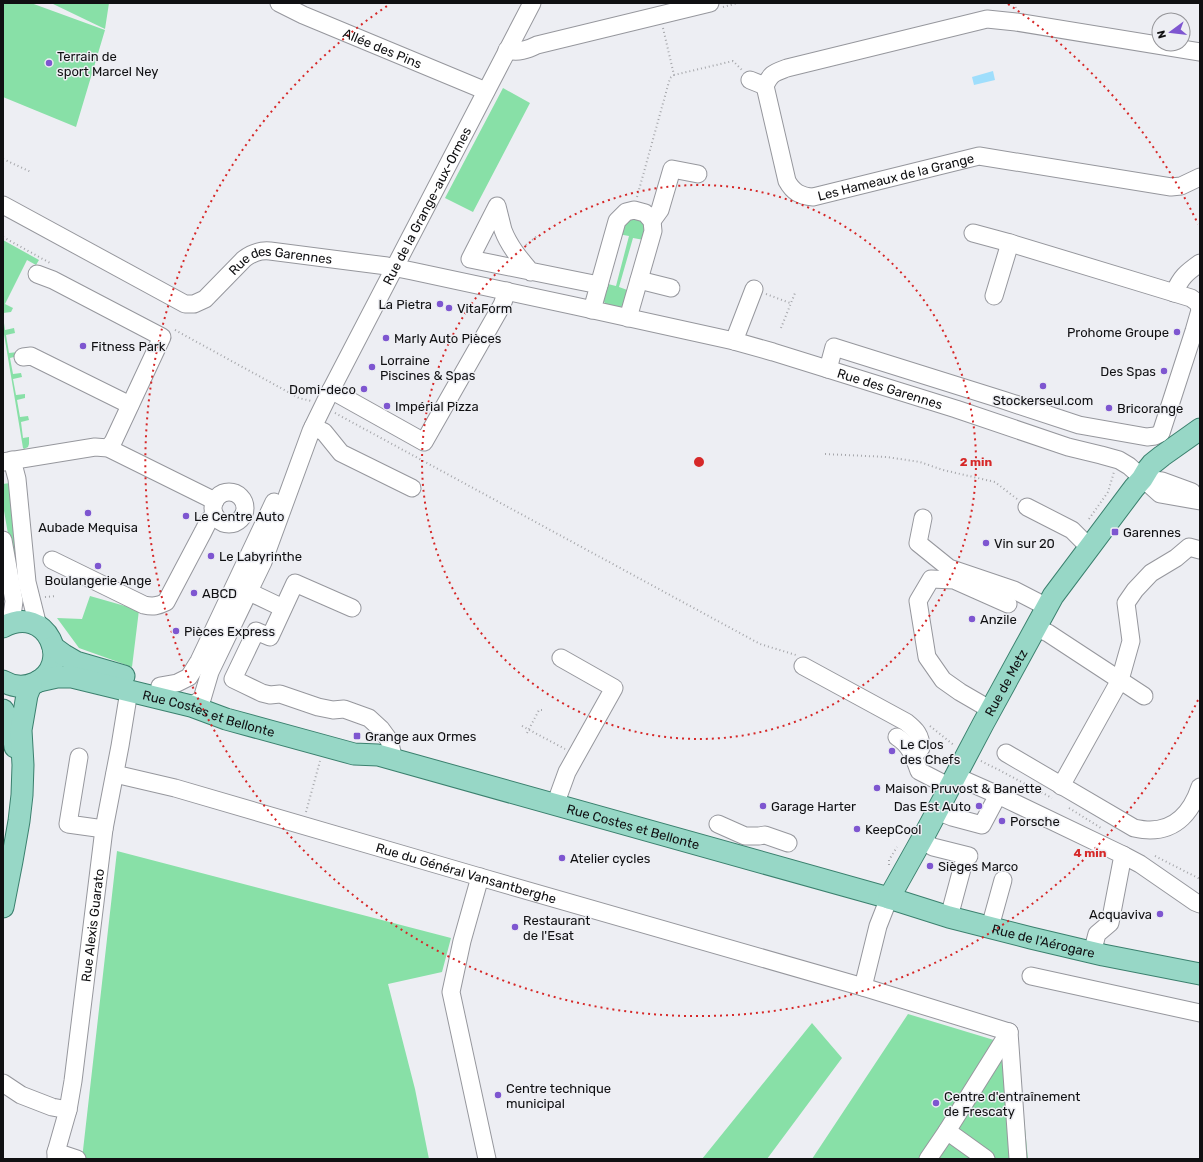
<svg xmlns="http://www.w3.org/2000/svg" width="1203" height="1162" font-family="Rubik,sans-serif">
  <rect width="100%" height="100%" fill="#edeef3"/>
  <path fill="#88e0a7" d="M3,3H31L105,30L76,127L3,97Z
    M51,3H109L105,29Z
    M503,88L530,103L473,212L445,198Z
    M634,216L646,223L644,240L633,238L619,287L630,291L623,306C619,308 617,307 613,307C599,304 603,294 604,283L616,286L629,236L618,234L621,223Z
    M3,240L39,260L36,265L27,260L5,304L13,308L11,312L3,313Z
    M3,316L5,330L14,328L15,333L6,335L9,353L18,352V356L10,358L13,374L21,373L22,377L13,379L16,395L25,394V398L17,400L20,417L28,416L29,420L21,422L23,438L29,437V444L28,447L24,449L23,448L3,328Z
    M10,483L25,597L19,598L3,505V484Z
    M90,596L139,610L132,667L79,648L57,618L82,619Z
    M117,851L451,938L442,972L388,984L415,1089L429,1159H82Z
    M908,1014L1017,1047L1028,1159H812Z
    M812,1023L842,1058L767,1159H702Z"/>
  <path fill="#9fdefc" d="M993,71L995,80L974,85L972,77Z"/>
  <g fill="none" stroke-linecap="round" stroke-linejoin="round">
    <defs>
      <g id="minor">
        <path id="s1" d="M279,3L303,15L486,91"/>
        <path d="M507,50C518,53 527,50 537,45L710,3"/>
        <path id="s2" d="M1200,52L1016,22L987,19L787,68C774,73 771,73 765,86L787,181C793,192 800,196 813,197L979,156L1171,187L1181,186L1200,177"/>
        <path d="M750,80L765,86"/>
        <path id="s3" d="M3,205L185,304H194L205,299L244,259C252,253 259,250 270,251L387,266L412,271L575,306L734,341L773,352L956,409L1068,447L1101,455L1119,460L1129,466L1160,494L1200,501"/>
        <path d="M652,221L660,210L672,169L698,174"/>
        <path d="M531,272C520,259 509,246 503,230C501,222 499,214 497,206L470,259L584,282L599,285"/>
        <path d="M37,274L53,280L162,337L113,442L108,448"/>
        <path d="M639,280L671,288"/>
        <path d="M1174,293C1181,277 1186,273 1200,263"/>
        <path d="M994,296L1010,243"/>
        <path d="M592,310L617,221L626,212L634,210L645,213L652,221L653,231L628,318"/>
        <path d="M734,341L754,289"/>
        <path d="M23,357L31,356L130,405"/>
        <path d="M828,369L834,347L1003,400L1079,425L1147,437L1155,436L1161,433L1194,331L1200,310L1198,303L1191,298L1010,243L973,233"/>
        <path d="M331,390L424,442L502,305L507,291"/>
        <path d="M313,427L324,432L341,453L412,488"/>
        <path d="M12,460L17,479L27,582L38,626"/>
        <path d="M3,462L95,447L108,448L215,501"/>
        <path d="M1143,479L1162,481L1192,492"/>
        <circle cx="229" cy="508" r="16"/>
        <path d="M1027,507L1072,530L1090,548"/>
        <path d="M923,518L918,543L949,568L1014,590L1047,607"/>
        <path d="M3,540L14,601L11,623"/>
        <path d="M52,560L144,605C153,607 158,606 166,602L203,532L209,520L215,516"/>
        <path d="M239,587L283,608"/>
        <path d="M352,608L295,583L270,637L256,631L233,679L262,693L270,695L280,694L318,707L333,710L344,709L369,718L381,729L389,740L392,752L390,759"/>
        <path d="M1036,628L1048,633L1144,696"/>
        <path d="M803,666L906,722C916,730 921,735 921,748L913,756"/>
        <path d="M160,686L177,683L189,677L199,661L274,502"/>
        <path id="s4" d="M191,706L202,699L210,672L263,562L311,431L331,390L532,3"/>
        <path d="M991,710L960,692L943,680L927,657L918,601L931,579L954,580L1008,604"/>
        <path d="M897,737C910,745 914,757 919,771L950,787"/>
        <path d="M1006,753L1134,828C1139,829 1144,830 1150,830C1177,830 1192,811 1200,787"/>
        <path d="M79,757L68,824L104,829"/>
        <path id="s5" d="M115,774L175,788L480,877L863,987L1009,1032"/>
        <path d="M1061,786L1120,680L1131,641L1126,603L1135,590L1151,573L1176,558L1189,547L1200,550"/>
        <path d="M998,795L1123,855L1110,923L1097,934L1092,953"/>
        <path d="M555,805L567,772L614,688L561,658"/>
        <path d="M937,811L952,817L982,825L998,795L955,776"/>
        <path d="M718,824L745,836H759L765,835L788,843"/>
        <path d="M921,840L933,847L969,856"/>
        <path d="M1123,855L1140,864L1195,902L1200,904"/>
        <path d="M480,877L462,941L451,992L487,1159"/>
        <path d="M949,917L963,865"/>
        <path d="M990,927L1003,880"/>
        <path d="M1031,976L1200,1013"/>
        <path d="M863,987L878,926L889,898"/>
        <path d="M1009,1032L1018,1159"/>
        <path d="M3,1083L21,1095L52,1107L68,1110"/>
        <path d="M947,1131L986,1159"/>
        <path d="M56,1152L77,1159"/>
        <path id="s6" d="M56,1159V1152L68,1110L73,1081L104,829L120,746L129,691"/>
        <path d="M928,1159L947,1131L1009,1032"/>
      </g>
      <g id="major">
        <path d="M3,627C47,603 74,665 35,683C24,688 13,687 3,681"/>
        <path d="M53,647L64,655L76,662L124,676"/>
        <path id="s7" d="M39,681L57,677H72L191,706L226,719L354,754L378,755L889,898L949,917L1031,938L1103,955L1200,974"/>
        <path d="M3,710L12,727L15,747"/>
        <path id="s8" d="M889,898L926,832L983,724L1053,596L1134,488L1142,479L1148,469L1152,464L1162,456L1200,429"/>
        <path d="M3,907L12,861L19,821L22,795L23,765L21,730L27,695L31,685"/>
      </g>
    </defs>
    <use href="#minor" stroke="#96979d" stroke-width="19"/>
    <use href="#major" stroke="#3b806e" stroke-width="23"/>
    <path stroke="#a5a6aa" stroke-width="2" stroke-dasharray="1 3" stroke-linecap="butt" d="M1015,3L1016,9
      M723,7L738,3
      M663,28L674,75L733,61L742,70
      M3,159L31,172
      M637,197L670,78L674,75
      M3,237L50,263
      M526,245L537,236
      M766,294L790,303
      M781,328L795,293
      M175,330L299,398L311,401
      M335,413L760,644L796,655
      M825,454L887,457L920,462L943,470L995,482L1017,499
      M1089,519L1108,492L1114,472
      M45,597L56,596
      M522,726L565,749
      M930,726L955,746
      M527,733L539,710H542
      M981,761L997,769L1052,798
      M1069,808L1101,828
      M306,812L320,761
      M1155,856L1200,879
      M889,865V860L897,847"/>
    <use href="#minor" stroke="#fff" stroke-width="17"/>
    <use href="#major" stroke="#97d7c6" stroke-width="21"/>
  </g>
  <g fill="none" stroke="#d62828" stroke-width="2" stroke-dasharray="2 4">
    <circle cx="699" cy="462" r="277"/>
    <path d="M1198 700A553 553 0 1 1 390 4M1008 4A553 553 0 0 1 1198 224"/>
  </g>
  <g fill="#7e56d0" stroke="#edeef3" stroke-width="1.5">
    <circle cx="49" cy="63" r="4"/>
    <circle cx="440" cy="304" r="4"/>
    <circle cx="449" cy="308" r="4"/>
    <circle cx="1177" cy="332" r="4"/>
    <circle cx="386" cy="338" r="4"/>
    <circle cx="83" cy="346" r="4"/>
    <circle cx="372" cy="367" r="4"/>
    <circle cx="1164" cy="371" r="4"/>
    <circle cx="1043" cy="386" r="4"/>
    <circle cx="364" cy="389" r="4"/>
    <circle cx="387" cy="406" r="4"/>
    <circle cx="1109" cy="408" r="4"/>
    <circle cx="88" cy="513" r="4"/>
    <circle cx="186" cy="516" r="4"/>
    <rect x="1111" y="528" width="8" height="8" rx="2"/>
    <circle cx="986" cy="543" r="4"/>
    <circle cx="211" cy="556" r="4"/>
    <circle cx="98" cy="566" r="4"/>
    <circle cx="194" cy="593" r="4"/>
    <circle cx="972" cy="619" r="4"/>
    <circle cx="176" cy="631" r="4"/>
    <rect x="353" y="732" width="8" height="8" rx="2"/>
    <circle cx="892" cy="751" r="4"/>
    <circle cx="877" cy="788" r="4"/>
    <circle cx="763" cy="806" r="4"/>
    <circle cx="979" cy="806" r="4"/>
    <circle cx="1002" cy="821" r="4"/>
    <circle cx="857" cy="829" r="4"/>
    <circle cx="562" cy="858" r="4"/>
    <circle cx="930" cy="866" r="4"/>
    <circle cx="1160" cy="914" r="4"/>
    <circle cx="515" cy="927" r="4"/>
    <circle cx="498" cy="1095" r="4"/>
    <circle cx="936" cy="1103" r="4"/>
  </g>
  <g text-anchor="middle" dominant-baseline="central" stroke-width="3" stroke-linejoin="round" paint-order="stroke">
    <g font-size="13" fill="#101012" stroke="#edeef3">
      <text stroke="none"><textPath href="#s1" startOffset="113">Allée des Pins</textPath></text>
      <text stroke="none"><textPath href="#s2" startOffset="666">Les Hameaux de la Grange</textPath></text>
      <text stroke="none"><textPath href="#s4" startOffset="556">Rue de la Grange-aux-Ormes</textPath></text>
      <text stroke="none"><textPath href="#s3" startOffset="320">Rue des Garennes</textPath></text>
      <text stroke="none"><textPath href="#s3" startOffset="948">Rue des Garennes</textPath></text>
      <text stroke="none"><textPath href="#s8" startOffset="245">Rue de Metz</textPath></text>
      <text stroke="none"><textPath href="#s7" startOffset="175">Rue Costes et Bellonte</textPath></text>
      <text stroke="none"><textPath href="#s7" startOffset="615">Rue Costes et Bellonte</textPath></text>
      <text stroke="none"><textPath href="#s5" startOffset="365">Rue du Général Vansantberghe</textPath></text>
      <text stroke="none"><textPath href="#s6" startOffset="237">Rue Alexis Guarato</textPath></text>
      <text stroke="none"><textPath href="#s7" startOffset="1041">Rue de l'Aérogare</textPath></text>
    </g>
    <g font-size="13" fill="#101012" stroke="#edeef3" text-anchor="start">
      <text x="57" y="56">Terrain de<tspan x="57" dy="15">sport Marcel Ney</tspan></text>
      <text x="432" y="304" text-anchor="end">La Pietra</text>
      <text x="457" y="308">VitaForm</text>
      <text x="1169" y="332" text-anchor="end">Prohome Groupe</text>
      <text x="394" y="338">Marly Auto Pièces</text>
      <text x="91" y="346">Fitness Park</text>
      <text x="380" y="360">Lorraine<tspan x="380" dy="15">Piscines &amp; Spas</tspan></text>
      <text x="1156" y="371" text-anchor="end">Des Spas</text>
      <text x="356" y="389" text-anchor="end">Domi-deco</text>
      <text x="1043" y="400" text-anchor="middle">Stockerseul.com</text>
      <text x="395" y="406">Impérial Pizza</text>
      <text x="1117" y="408">Bricorange</text>
      <text x="194" y="516">Le Centre Auto</text>
      <text x="88" y="527" text-anchor="middle">Aubade Mequisa</text>
      <text x="1123" y="532">Garennes</text>
      <text x="994" y="543">Vin sur 20</text>
      <text x="219" y="556">Le Labyrinthe</text>
      <text x="98" y="580" text-anchor="middle">Boulangerie Ange</text>
      <text x="202" y="593">ABCD</text>
      <text x="980" y="619">Anzile</text>
      <text x="184" y="631">Pièces Express</text>
      <text x="365" y="736">Grange aux Ormes</text>
      <text x="900" y="744">Le Clos<tspan x="900" dy="15">des Chefs</tspan></text>
      <text x="885" y="788">Maison Pruvost &amp; Banette</text>
      <text x="771" y="806">Garage Harter</text>
      <text x="971" y="806" text-anchor="end">Das Est Auto</text>
      <text x="1010" y="821">Porsche</text>
      <text x="865" y="829">KeepCool</text>
      <text x="570" y="858">Atelier cycles</text>
      <text x="938" y="866">Sièges Marco</text>
      <text x="1152" y="914" text-anchor="end">Acquaviva</text>
      <text x="523" y="920">Restaurant<tspan x="523" dy="15">de l'Esat</tspan></text>
      <text x="506" y="1088">Centre technique<tspan x="506" dy="15">municipal</tspan></text>
      <text x="944" y="1096">Centre d'entraînement<tspan x="944" dy="15">de Frescaty</tspan></text>
    </g>
  </g>
  <circle cx="699" cy="462" r="6" fill="#d62828" stroke="#edeef3" stroke-width="2"/>
  <g font-size="12" text-anchor="middle" font-weight="bold" fill="#d62828" stroke="#edeef3" stroke-width="3" stroke-linejoin="round" paint-order="stroke">
    <text x="976" y="466">2 min</text>
    <text x="1090" y="857">4 min</text>
  </g>
  <rect width="1203" height="1162" fill="none" stroke="#101012" stroke-width="8"/>
  <g transform="translate(1171 32) rotate(255)"><circle r="19" fill="#edeef3" stroke="#959599"/>
  <path d="M0-3L7 15L0 10L-7 15Z" fill="#7e56d0"/>
  <text y="-6" font-size="11" font-weight="bold" text-anchor="middle" fill="#101012">N</text>
  </g>
</svg>
